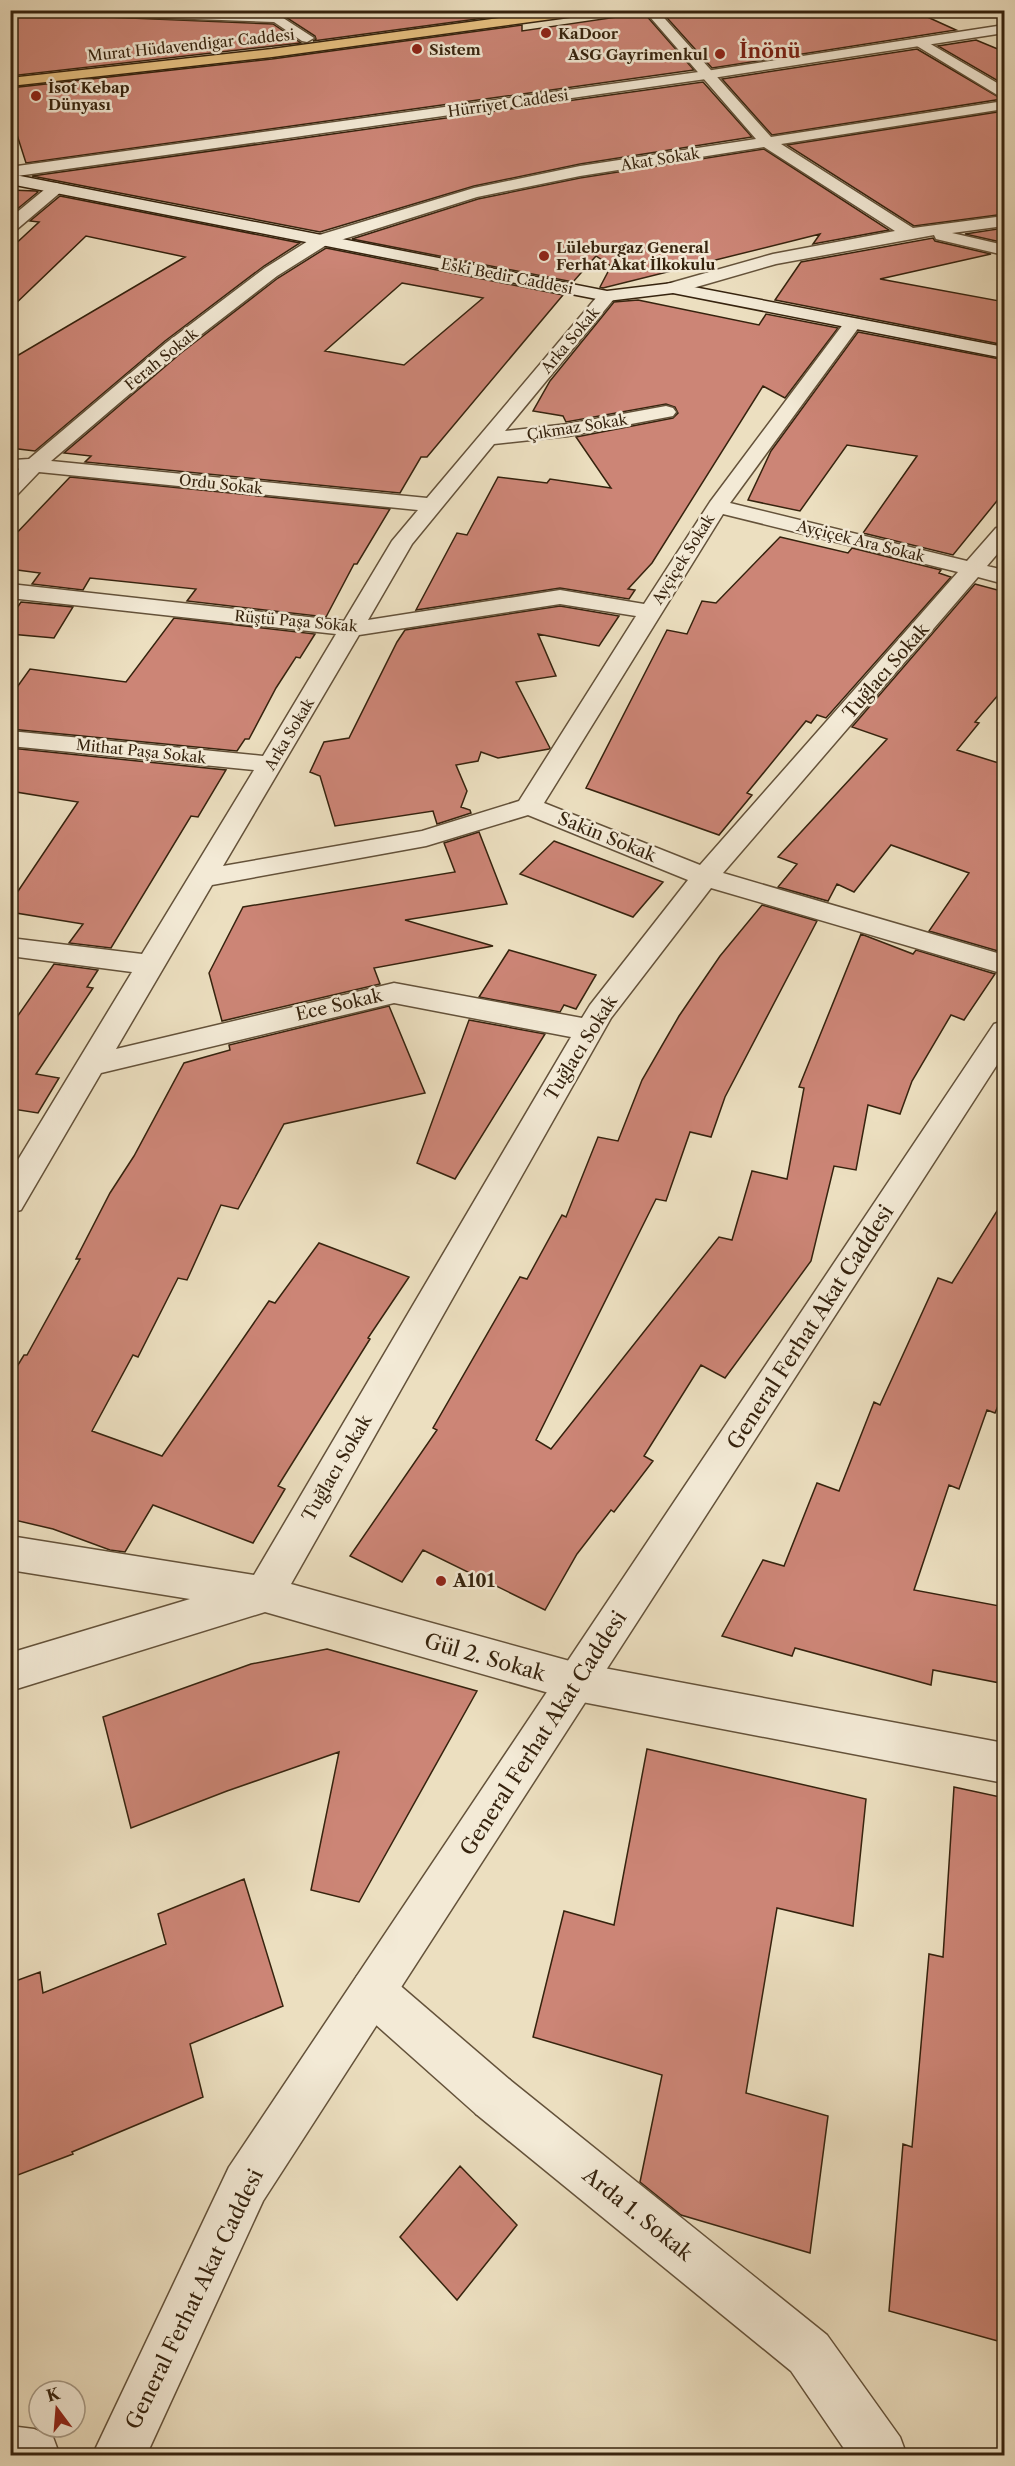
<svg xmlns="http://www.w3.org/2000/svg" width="1015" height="2466" font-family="'Libre Caslon Text',serif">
  <rect width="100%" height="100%" fill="#ecdfc0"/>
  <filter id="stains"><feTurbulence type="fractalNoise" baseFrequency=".00333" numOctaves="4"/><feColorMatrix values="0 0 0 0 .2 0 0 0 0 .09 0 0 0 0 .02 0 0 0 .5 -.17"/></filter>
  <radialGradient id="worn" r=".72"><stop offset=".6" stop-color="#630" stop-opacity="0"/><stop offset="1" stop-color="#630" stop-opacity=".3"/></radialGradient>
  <path fill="#cc8576" stroke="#36230e" stroke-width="1.5" fill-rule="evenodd" d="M246,10H521V13L313,41L316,39L315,36L278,12Z
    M660,10H912L956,30L712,68Z
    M10,13L273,24L301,43L10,76Z
    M644,13L694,70L26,163L10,113V88L272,59L522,25V31Z
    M976,40L1005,52V85L938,46Z
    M917,49L1002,99L772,135L722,79Z
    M703,82L752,137L580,164L474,186L320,232L32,176Z
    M1004,111L1005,214L914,226L787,145Z
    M764,149L889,230L813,244L820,234L603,288L600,287L611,266L596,256L573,282L352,239L478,199L580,178Z
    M10,190L36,191L38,192L10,215Z
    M60,196L300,243L264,266L165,341L35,451L10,448V360L185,257L86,236L10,309V249L39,222L30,221Z
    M1004,228L1005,243L965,234Z
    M933,238L935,241L991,254L880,279L1005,302V345L775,300L801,262Z
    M326,248L563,295L427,457H421L400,493L85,462L91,456L64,453L181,353L278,278ZM402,283L483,298L404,365L325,351Z
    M638,300L759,325L766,314L838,328L785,398L763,386L652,563L628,589L635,590L629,599L560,588L416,610L457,533L467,535L498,477L547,483L550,479L611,488L576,437L673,418L678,413L675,407L666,404L566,422L563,416L533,411L550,381L614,302Z
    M858,332L1005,360V491L953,555L863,533L917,456L847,445L800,511L748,500L771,451Z
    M70,477L390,509L357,564H354L326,617L187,601L196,589L90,578L83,590L32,584L40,573L10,569V540Z
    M780,537L848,553L852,548L941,570L939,573L951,577L826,718L817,715L811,723L806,721L747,793L752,795L719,835L586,788L667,630L687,634L702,601L716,603Z
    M975,584L1005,592V687L975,722L979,723L957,750L1005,765V953L929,931L969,873L891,845L854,892L837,884L828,901L778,887L797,864L778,857L887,739L852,727Z
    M21,602L73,607L54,638L10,634V618Z
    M560,606L619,616L599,646L538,634L556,676L516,682L550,748L549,749L498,758L481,752L478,761L456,765L467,791L461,807L470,810L471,813L437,824L433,811L335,826L320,776L310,772L324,742L349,738L397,642L405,630Z
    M174,618L315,634L300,658L296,657L276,688L249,739H245L237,751L10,729V697L30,669L126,682Z
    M10,748L226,770L198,817L191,816L111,948L69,943L83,924L10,912V903L78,802L10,791Z
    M479,832L507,904L405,920L493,946L374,968L380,984L222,1021L209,973L243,907L455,872L444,843Z
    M554,841L663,882L633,917L520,874Z
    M762,905L817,921L725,1097L711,1137L690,1132L666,1201L656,1199L536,1440L551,1449L719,1237L732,1240L752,1171L787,1179L804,1088L799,1087L861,934L913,954L916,950L995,974L964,1020L951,1015L912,1081L900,1114L868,1105L856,1170L834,1166L811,1261L725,1378L701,1365L644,1456L653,1461L614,1512L611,1510L577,1554L545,1610L423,1550L402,1582L350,1556L437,1430L433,1428L520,1277L527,1279L562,1215L566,1217L598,1137L618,1141L642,1080L679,1016L720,956Z
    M509,950L596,975L576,1009L564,1005L560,1012L479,997Z
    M54,964L98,970L87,987L93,988L36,1074L59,1078L38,1113L13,1109L10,1113V1027Z
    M389,1006L425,1093L284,1124L238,1209L221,1205L187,1280L178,1278L138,1357L133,1355L92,1431L162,1456L269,1301L275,1303L319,1243L409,1277L368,1338L370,1339L278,1486L285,1489L253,1543L153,1505L125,1552L110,1550L53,1529L10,1519V1378L24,1355H27L80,1259H76L110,1193L134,1156L184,1063L230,1050L229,1045Z
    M469,1020L545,1034L455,1179L417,1163Z
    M1005,1198V1389L995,1413L987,1410L959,1489L949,1485L914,1590L1005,1607V1684L933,1670L931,1685L795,1648L792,1656L722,1636L763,1560L784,1566L817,1483L839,1491L874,1402L880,1405L938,1278L952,1283Z
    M327,1649L477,1691L359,1902L311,1890L339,1752L227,1791L131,1828L103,1717L251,1664Z
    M647,1749L866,1799L853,1926L777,1908L746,2093L828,2116L810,2253L681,2215L640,2182L662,2075L533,2037L564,1911L614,1925Z
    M954,1787L1005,1798V2343L889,2311L903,2144L912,2147L929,1954L943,1957Z
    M244,1879L283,2006L190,2044L203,2097L72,2152L73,2154L10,2178V1983L40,1972L43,1993L166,1944L158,1914Z
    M460,2166L517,2225L457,2300L400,2237Z"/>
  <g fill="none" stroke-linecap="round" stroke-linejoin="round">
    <defs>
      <path id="pedestrian" d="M373,1969L389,1976L510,2080L517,2097L510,2114L493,2121L476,2114L357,2008L350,1992L357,1976Z"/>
      <path id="minor" d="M51,10H178L277,14L314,38L307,42L302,41L274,22L57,14Z
        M644,10H657L771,137L1004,101V109L781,144L913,228L1004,216V226L952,233L1004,245V255L936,239L934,235L776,264L679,292H667L664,288L667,284L773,254L895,231L764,147L580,176L477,197L328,244L277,276L180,351L51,461L427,498L601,292H613L616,296L613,300L505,431L568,424L666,406L673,408L676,412L673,416L568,436L494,444L412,544L368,620L560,590L644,604L710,502L847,319H859L862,323L859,327L730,503L967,561L996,528L1004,527V546L987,566L1004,570V584L978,577L723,873L1004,955V974L711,888L611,1018L291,1584L577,1663L1004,1743V1783L577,1701L265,1612L10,1691V1653L190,1599L10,1570V1536L254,1575L571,1037L394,1003L101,1073L21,1210L10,1213V1173L132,972L10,956V938L142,954L254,770L10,746V731L263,756L336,634L10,598V584L344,621L392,541L418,510L39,472L17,495L10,497V478L19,469L11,464L14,460L29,459L166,343L265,268L316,236L474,188L580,166L756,139ZM723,514L958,572L700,865L544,803ZM560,604L636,616L519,801L422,831L223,866L359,635ZM528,815L688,880L590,1005L582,1018L394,983L116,1049L212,885L426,846Z
        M922,39L1004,87V97L999,96L917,46L915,43L917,40Z
        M56,183L62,185L64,188L62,191L16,230L10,232V218L50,185Z
        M493,2073L510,2080L827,2335L900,2437L907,2456H849L791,2371L476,2114L469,2097L476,2080Z"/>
      <path id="tertiary" d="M1004,25V33L706,79L10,177V167L706,71Z
        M1004,1021V1054L263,2201L146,2456H92L229,2167L994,1024Z
        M10,2426L34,2429L53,2437L60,2456H10Z"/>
      <path id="secondary" d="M10,174L607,291L673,283L1004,347V358L673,293L607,301L10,184Z"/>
      <path id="trunk" d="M557,10H595L589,14L272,57L10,86V78L272,49Z"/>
    </defs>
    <use href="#pedestrian" stroke="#64523a" stroke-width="3"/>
    <use href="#minor" stroke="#64523a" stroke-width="3"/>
    <use href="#tertiary" stroke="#64523a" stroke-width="3"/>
    <use href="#secondary" stroke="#36230e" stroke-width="3"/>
    <use href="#trunk" stroke="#36230e" stroke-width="3"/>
    <use href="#pedestrian" fill="#f3ead6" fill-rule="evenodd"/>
    <use href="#minor" fill="#f3ead6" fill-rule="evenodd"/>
    <use href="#tertiary" fill="#f3ead6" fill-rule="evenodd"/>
    <use href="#secondary" fill="#f3ead6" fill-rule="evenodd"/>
    <use href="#trunk" fill="#e6c080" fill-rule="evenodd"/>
  </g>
  <g fill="#8f2418" stroke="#f3ead6" stroke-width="2">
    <circle cx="546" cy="33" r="6"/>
    <circle cx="417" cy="49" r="6"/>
    <circle cx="720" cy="54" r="6"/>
    <circle cx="36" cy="96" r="6"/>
    <circle cx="544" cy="256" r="6"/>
    <circle cx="441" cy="1581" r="6"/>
  </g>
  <g text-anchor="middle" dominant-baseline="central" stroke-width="5" stroke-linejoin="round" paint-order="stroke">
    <g font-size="15" font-weight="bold" fill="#36230e" stroke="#f3ead6" text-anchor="start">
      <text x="558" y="33">KaDoor</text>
      <text x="429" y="49">Sistem</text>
      <text x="708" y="54" text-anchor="end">ASG Gayrimenkul</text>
      <text x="48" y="87">İsot Kebap<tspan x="48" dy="17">Dünyası</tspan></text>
      <text x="556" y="247">Lüleburgaz General<tspan x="556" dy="17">Ferhat Akat İlkokulu</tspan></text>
    </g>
    <g font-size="15" fill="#36230e" stroke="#f3ead6">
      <text transform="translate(191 45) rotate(-6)">Murat Hüdavendigar Caddesi</text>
      <text transform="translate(508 103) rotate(-8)">Hürriyet Caddesi</text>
      <text transform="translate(660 159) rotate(-9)">Akat Sokak</text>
      <text transform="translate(507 276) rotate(11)">Eski Bedir Caddesi</text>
      <text transform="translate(570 340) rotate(-50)">Arka Sokak</text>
      <text transform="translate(161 359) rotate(-39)">Ferah Sokak</text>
      <text transform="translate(577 427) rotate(-9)">Çıkmaz Sokak</text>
      <text transform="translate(221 484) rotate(6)">Ordu Sokak</text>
      <text transform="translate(861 541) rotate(14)">Ayçiçek Ara Sokak</text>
      <text transform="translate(683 559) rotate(-58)">Ayçiçek Sokak</text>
      <text transform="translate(296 621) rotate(5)">Rüştü Paşa Sokak</text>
      <text transform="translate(289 734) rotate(-59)">Arka Sokak</text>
      <text transform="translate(141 751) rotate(6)">Mithat Paşa Sokak</text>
    </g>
    <g font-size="18" fill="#36230e" stroke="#f3ead6">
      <text transform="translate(886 671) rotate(-49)">Tuğlacı Sokak</text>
      <text transform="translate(607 837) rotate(22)">Sakin Sokak</text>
      <text transform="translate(339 1005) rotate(-13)">Ece Sokak</text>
      <text transform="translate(581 1048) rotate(-58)">Tuğlacı Sokak</text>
      <text transform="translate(337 1468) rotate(-60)">Tuğlacı Sokak</text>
    </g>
    <g font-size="18" font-weight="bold" fill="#36230e" stroke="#f3ead6" text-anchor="start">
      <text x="453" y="1581">A101</text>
    </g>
    <g font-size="20" font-weight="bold" fill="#7a1f14" stroke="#f3ead6">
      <text x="770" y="51">İnönü</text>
    </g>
    <g font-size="21" fill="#36230e" stroke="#f3ead6">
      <text transform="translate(810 1327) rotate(-57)">General Ferhat Akat Caddesi</text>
      <text transform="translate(485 1657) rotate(16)">Gül 2. Sokak</text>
      <text transform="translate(543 1733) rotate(-57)">General Ferhat Akat Caddesi</text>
      <text transform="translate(638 2214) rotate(39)">Arda 1. Sokak</text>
      <text transform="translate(194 2299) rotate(-64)">General Ferhat Akat Caddesi</text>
    </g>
  </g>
  <rect width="1015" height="2466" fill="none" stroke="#ecdfc0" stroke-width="36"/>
  <rect x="12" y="12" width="991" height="2442" fill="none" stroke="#36230e" stroke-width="3"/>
  <rect x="18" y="18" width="979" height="2430" fill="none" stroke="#36230e" stroke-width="1.5"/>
  <g transform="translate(57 2409) rotate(344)"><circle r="28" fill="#f3ead6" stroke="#a79a86" stroke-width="1.5"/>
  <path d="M0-4.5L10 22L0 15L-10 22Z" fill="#8f2418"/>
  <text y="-9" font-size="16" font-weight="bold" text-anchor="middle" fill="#36230e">K</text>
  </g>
  <rect width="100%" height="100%" filter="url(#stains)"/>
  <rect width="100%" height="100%" fill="url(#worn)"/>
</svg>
